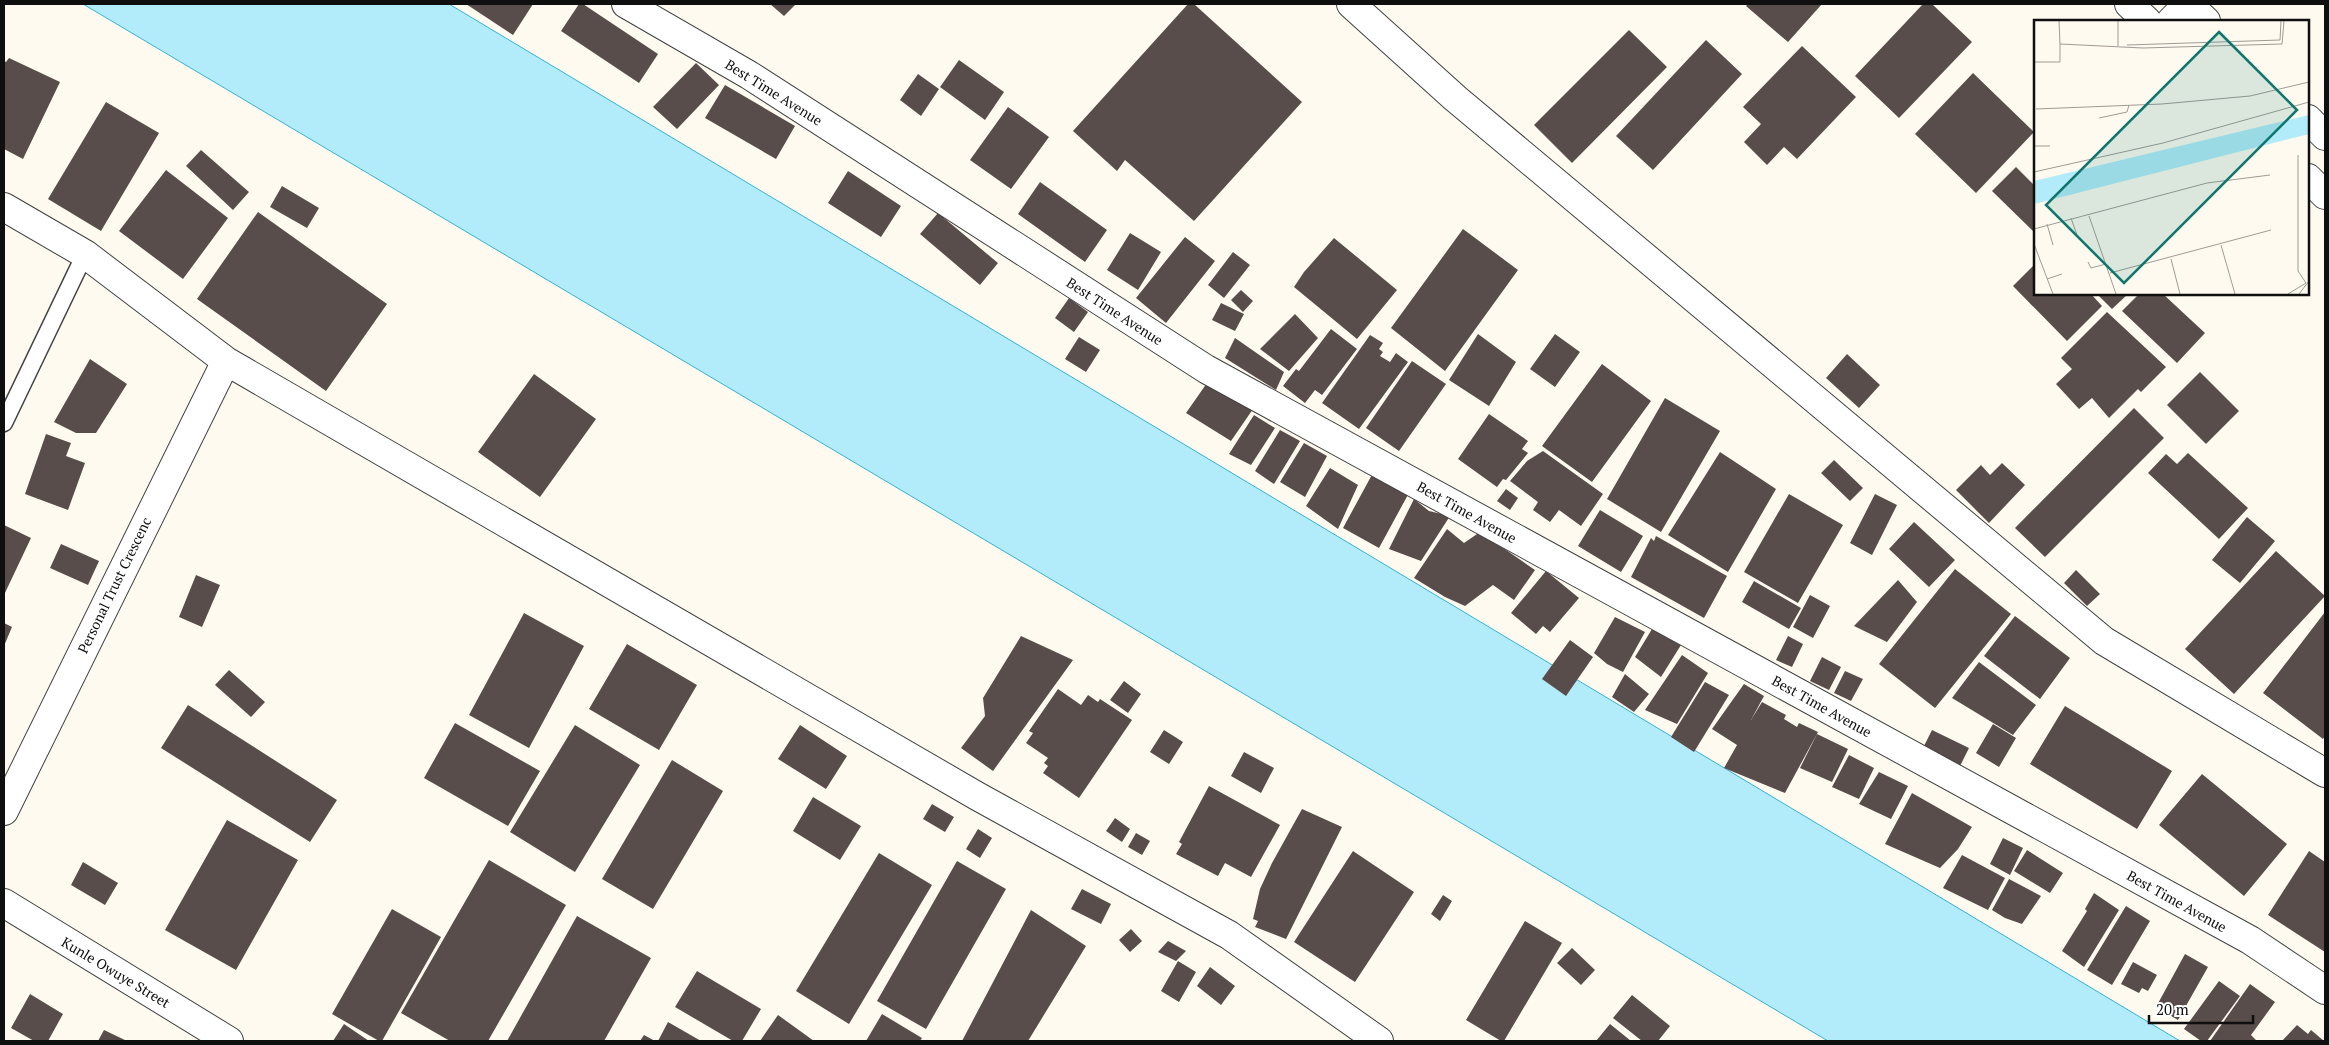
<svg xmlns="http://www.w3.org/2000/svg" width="2329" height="1045" font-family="'PT Serif',serif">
  <rect width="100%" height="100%" fill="#fffaf0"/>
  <path fill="#b2ecfa" stroke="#34b2d5" d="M83,4H449L2180,1041H1828Z"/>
  <path fill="#584d4a" d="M466,4H533L513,35Z
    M579,4H583L658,54L639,83L561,31Z
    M770,4H796L784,16Z
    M1188,4H1194L1302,102L1194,221L1125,160L1117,171L1073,131Z
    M1748,4H1822L1788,42L1746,6Z
    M1923,4H1932L1972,42L1899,118L1855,76Z
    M1629,30L1667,67L1572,163L1534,125Z
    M1706,40L1742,74L1653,170L1616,136Z
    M1802,46L1856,97L1797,159L1784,147L1767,165L1744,142L1761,124L1743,107Z
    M9,58L60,82L23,159L4,149V61L6,62Z
    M959,60L1004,92L985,120L940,87Z
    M696,63L719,85L677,129L653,107Z
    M1973,73L2034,132L1976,193L1915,134Z
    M918,74L939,89L921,116L900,100Z
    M725,85L795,126L776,159L705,118Z
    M106,102L159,133L101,231L48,199Z
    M1008,107L1049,137L1011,189L970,160Z
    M201,150L249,192L233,210L186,166Z
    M2016,167L2035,186V233L1992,191Z
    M166,170L228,218L183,279L119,231Z
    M848,171L901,206L881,237L828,203Z
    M1040,182L1107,230L1085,262L1018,214Z
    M282,186L319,208L307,228L270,207Z
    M258,212L387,304L326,391L197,299Z
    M938,213L998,263L980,285L920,234Z
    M1463,229L1518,270L1445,371L1391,328Z
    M1130,233L1161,252L1138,290L1107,270Z
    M1185,237L1215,261L1166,323L1136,298Z
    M1334,238L1397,290L1357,339L1294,287L1304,272Z
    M1233,252L1250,265L1224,298L1208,285Z
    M2035,264V294H2091L2102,306L2067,341L2013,286Z
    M1241,290L1253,301L1243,312L1231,300Z
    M2097,294H2128L2112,309Z
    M2139,294H2163L2205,333L2177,363L2122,311Z
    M1069,298L1088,312L1074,332L1055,318Z
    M1221,303L1244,314L1235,331L1212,320Z
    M2107,312L2166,367L2141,392L2138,389L2109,418L2092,398L2079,409L2056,384L2072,369L2061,358Z
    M1295,314L1318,338L1289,371L1260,349Z
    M1331,329L1357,349L1322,395L1315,390L1305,403L1283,386L1296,369L1299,371Z
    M1478,334L1516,362L1489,406L1449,380Z
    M1555,334L1580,352L1555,387L1530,369Z
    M1370,335L1383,343L1379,349L1383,352L1380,356L1390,362L1396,353L1408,362L1359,429L1322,403Z
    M1079,337L1100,350L1086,372L1065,359Z
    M1235,338L1284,372L1276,390L1225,358Z
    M1847,354L1880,385L1859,408L1826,378Z
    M90,359L127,384L96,433H76L54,422Z
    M1412,361L1446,384L1399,451L1366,428Z
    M1602,364L1651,401L1592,482L1542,446Z
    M2200,372L2239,411L2206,444L2167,405Z
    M534,374L596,419L540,497L478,452Z
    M1207,383L1253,409L1231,441L1186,413Z
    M1665,398L1720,431L1661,532L1607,499Z
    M2134,408L2164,438L2045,557L2015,528Z
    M1489,414L1528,441L1522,449L1528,453L1506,480L1503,479L1497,487L1458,459Z
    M1254,415L1275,428L1251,465L1229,454Z
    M1280,430L1300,441L1274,484L1255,471Z
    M46,434L71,443L66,456L85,463L68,510L25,494Z
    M1304,443L1327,456L1305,497L1280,482Z
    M1543,451L1603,494L1581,526L1559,510L1550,522L1533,510L1538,502L1510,481L1527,461Z
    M1720,452L1776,489L1728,572L1668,535Z
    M2188,453L2248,508L2219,539L2148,473L2166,454L2177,464Z
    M1834,460L1863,488L1850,501L1821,473Z
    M2002,463L2025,485L1989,523L1956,490L1981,465L1990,475Z
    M1330,468L1358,485L1338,529L1306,506Z
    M1374,471L1410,491L1379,548L1343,528Z
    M1506,489L1518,498L1510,510L1497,501Z
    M1789,494L1843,525L1798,603L1744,572Z
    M1875,494L1897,505L1872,555L1850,543Z
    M1414,499L1429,511L1450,516L1421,561L1389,549Z
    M1600,510L1643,536L1621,572L1578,546Z
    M2247,517L2275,541L2240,583L2212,560Z
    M1914,522L1955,560L1929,587L1889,549Z
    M4,525L31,538L4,595Z
    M1447,529L1464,543L1480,532L1535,570L1514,600L1493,585L1465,606L1445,597L1414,578Z
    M1656,536L1727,576L1704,618L1631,577L1651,538L1654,541Z
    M61,544L99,561L88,585L50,568Z
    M2276,551L2325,596L2234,694L2185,649Z
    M1955,569L2011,614L1935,708L1879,664Z
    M2076,570L2100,594L2087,606L2064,583Z
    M1546,571L1579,598L1550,632L1543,626L1536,634L1511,613Z
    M196,575L220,585L202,627L179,617Z
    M1898,580L1917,602L1887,642L1854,626Z
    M1754,581L1801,608L1789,629L1742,602Z
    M1810,595L1830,606L1813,638L1793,627Z
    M2325,612V736L2323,739L2263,693Z
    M524,613L584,646L529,748L469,715Z
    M2015,616L2070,658L2040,699L1984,656Z
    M1615,617L1645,632L1623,672L1607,664L1594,653Z
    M4,623L12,627L4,646Z
    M1652,629L1681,645L1661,677L1635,657Z
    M1021,636L1073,660L993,771L961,748L985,716L983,698Z
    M1788,636L1803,644L1792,667L1776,660Z
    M1570,640L1593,657L1566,696L1542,679Z
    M627,644L697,685L659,750L589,709Z
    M1682,655L1708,673L1677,724L1645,710Z
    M1822,657L1841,667L1829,690L1810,681Z
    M1979,662L2036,705L2013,735L1952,698Z
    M229,670L265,702L251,717L215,685Z
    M1845,671L1863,679L1851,701L1834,693Z
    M1625,674L1649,694L1634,712L1612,697Z
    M1124,681L1141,694L1128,713L1110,700Z
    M1705,682L1729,695L1694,752L1671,737Z
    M1744,684L1764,696L1751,720L1762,702L1786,715L1784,719L1797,727L1799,723L1818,732L1785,793L1724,768L1737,745L1712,729Z
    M1058,689L1081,705L1088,695L1098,702L1100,699L1132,720L1079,798L1043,773L1048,766L1044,763L1048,758L1026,743L1033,733L1029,731Z
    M188,705L337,800L310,842L161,748Z
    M2065,706L2172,771L2137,829L2030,764Z
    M455,723L540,771L508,826L424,778Z
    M1993,724L2016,738L1999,767L1976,753Z
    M575,725L640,765L575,872L510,832Z
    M800,725L847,756L826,789L778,759Z
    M1164,730L1183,742L1169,764L1150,752Z
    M1932,730L1969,748L1958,770L1921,752Z
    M1817,734L1848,749L1832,782L1800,768Z
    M1244,752L1274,768L1261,793L1231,776Z
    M1849,755L1874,768L1859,799L1832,787Z
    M672,760L723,791L653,909L602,879Z
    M1879,772L1908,786L1891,819L1859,804Z
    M2202,774L2287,844L2244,896L2159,825Z
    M1209,786L1280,825L1251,877L1225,863L1218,876L1176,854L1182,844L1179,842Z
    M1912,793L1972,827L1958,849L1940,868L1885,844Z
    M813,797L861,826L840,860L793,831Z
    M932,804L954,817L945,832L923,819Z
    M1302,809L1342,827L1286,939L1255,927L1258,921L1253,919L1260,889L1272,863Z
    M1115,818L1130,829L1122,842L1106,831Z
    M227,820L298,860L236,970L165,930Z
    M978,829L992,838L980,858L966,849Z
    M1136,833L1150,841L1142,855L1128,847Z
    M2003,838L2023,848L2010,875L1990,864Z
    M2027,850L2063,873L2050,893L2014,871Z
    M1353,851L1414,892L1355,982L1294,942Z
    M2309,851L2325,862V952L2268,915Z
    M879,853L932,885L849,1024L796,991Z
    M1962,855L2005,878L1988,910L1943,888Z
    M489,860L566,905L488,1041H450L401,1013Z
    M957,861L1006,889L926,1029L877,1001Z
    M83,862L118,883L105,905L71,885Z
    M2009,879L2041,896L2022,924L2005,918L1992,910Z
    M1082,889L1111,904L1101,924L1071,909Z
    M2094,893L2119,910L2084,967L2062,951L2087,911L2085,909Z
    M1443,895L1452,901L1440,921L1431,914Z
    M2126,906L2150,921L2112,985L2087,970Z
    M392,909L441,937L382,1041H379L332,1014Z
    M1031,910L1086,946L1028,1041H962Z
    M577,916L651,958L604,1041H507Z
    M1525,921L1562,943L1504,1041H1501L1466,1020Z
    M1131,929L1142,941L1130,952L1119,940Z
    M1168,941L1186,951L1176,961L1158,952Z
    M1572,948L1595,970L1581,985L1557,963Z
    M2185,954L2208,967L2178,1020L2156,1007Z
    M1178,961L1196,972L1179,1002L1161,991Z
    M2133,962L2157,975L2148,991L2142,988L2139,993L2121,984Z
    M1210,967L1235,986L1221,1005L1197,986Z
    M697,971L761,1009L742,1041H733L675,1007Z
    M2219,981L2240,996L2207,1041H2201L2184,1029Z
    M2250,984L2275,1002L2251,1035L2257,1041H2210Z
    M30,994L63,1014L48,1041H34L11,1028Z
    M1632,995L1670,1026L1658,1041H1642L1613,1018Z
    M882,1014L922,1038L920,1041H866Z
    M778,1015L814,1041H760Z
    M668,1022L701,1041H658Z
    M344,1024L369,1041H333Z
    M1610,1024L1631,1041H1596Z
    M2297,1025L2308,1034L2311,1030L2324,1041H2282Z
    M104,1030L127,1041H98Z
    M644,1035L655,1041H640Z"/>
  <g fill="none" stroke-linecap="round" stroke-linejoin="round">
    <defs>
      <path id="service" d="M4,423L85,254"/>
      <path id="minor" d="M626,4L749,75L1206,369L2250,940L2325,990
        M1351,4L1455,98L2104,641L2325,773
        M2129,4L2147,21
        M2188,4L2206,21
        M2171,21L2188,4
        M2308,119L2325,136
        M2308,178L2325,195
        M4,207L85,254L226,361L977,796L1229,935L1379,1041
        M4,811L226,361
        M4,903L229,1041"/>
    </defs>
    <use href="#service" stroke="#424242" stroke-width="19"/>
    <use href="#minor" stroke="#424242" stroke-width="30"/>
    <use href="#service" stroke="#fff" stroke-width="16"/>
    <use href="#minor" stroke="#fff" stroke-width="28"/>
  </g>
  <g text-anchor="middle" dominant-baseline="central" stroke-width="5" stroke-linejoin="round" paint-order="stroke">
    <g font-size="14" fill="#0f0f0f" stroke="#fff">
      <text transform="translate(774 92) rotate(32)">Best Time Avenue</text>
      <text transform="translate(1115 311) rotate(33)">Best Time Avenue</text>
      <text transform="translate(1467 512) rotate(29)">Best Time Avenue</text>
      <text transform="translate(114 585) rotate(-64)">Personal Trust Crescenc</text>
      <text transform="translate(1822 706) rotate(29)">Best Time Avenue</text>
      <text transform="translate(2177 901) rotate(29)">Best Time Avenue</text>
      <text transform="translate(116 972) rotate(31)">Kunle Owuye Street</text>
    </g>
  </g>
  <g transform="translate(2034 20)">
    <rect width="275" height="275" fill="#fffaf0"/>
    <path d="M275,95V114L0,184V161Z" fill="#b2ecfa"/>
    <path fill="none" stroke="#9f9c96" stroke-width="1" d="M25,1L26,24L109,28L248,24M246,20L247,1M248,24L250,1M93,25L246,20M84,26V1M0,42H26V24M2,89L128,84L216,76L275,62M65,98L93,92L95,85M0,126H16M0,152L129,123L275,82M55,196L82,274M37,198L44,218M13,204L19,225M0,209L173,163L236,155M0,224L19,274M187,225L201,274M137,239L146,274M54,242L57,248L72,244M76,253L237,210M13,259L28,254M254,274L272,263L264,251V135M265,274L275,261"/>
    <path fill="#0f766e" fill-opacity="0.15" stroke="#0f766e" stroke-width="2.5" d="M185,12L263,90L90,263L12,185Z"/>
    <rect width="275" height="275" fill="none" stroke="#0f0f0f" stroke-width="2.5"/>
  </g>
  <rect width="2329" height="1045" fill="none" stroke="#0f0f0f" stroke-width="10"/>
  <path d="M2149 1015v8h104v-8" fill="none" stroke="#0f0f0f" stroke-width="2.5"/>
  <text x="2156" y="1015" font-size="15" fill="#0f0f0f" stroke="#ffffff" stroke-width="4" paint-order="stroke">20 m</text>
</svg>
